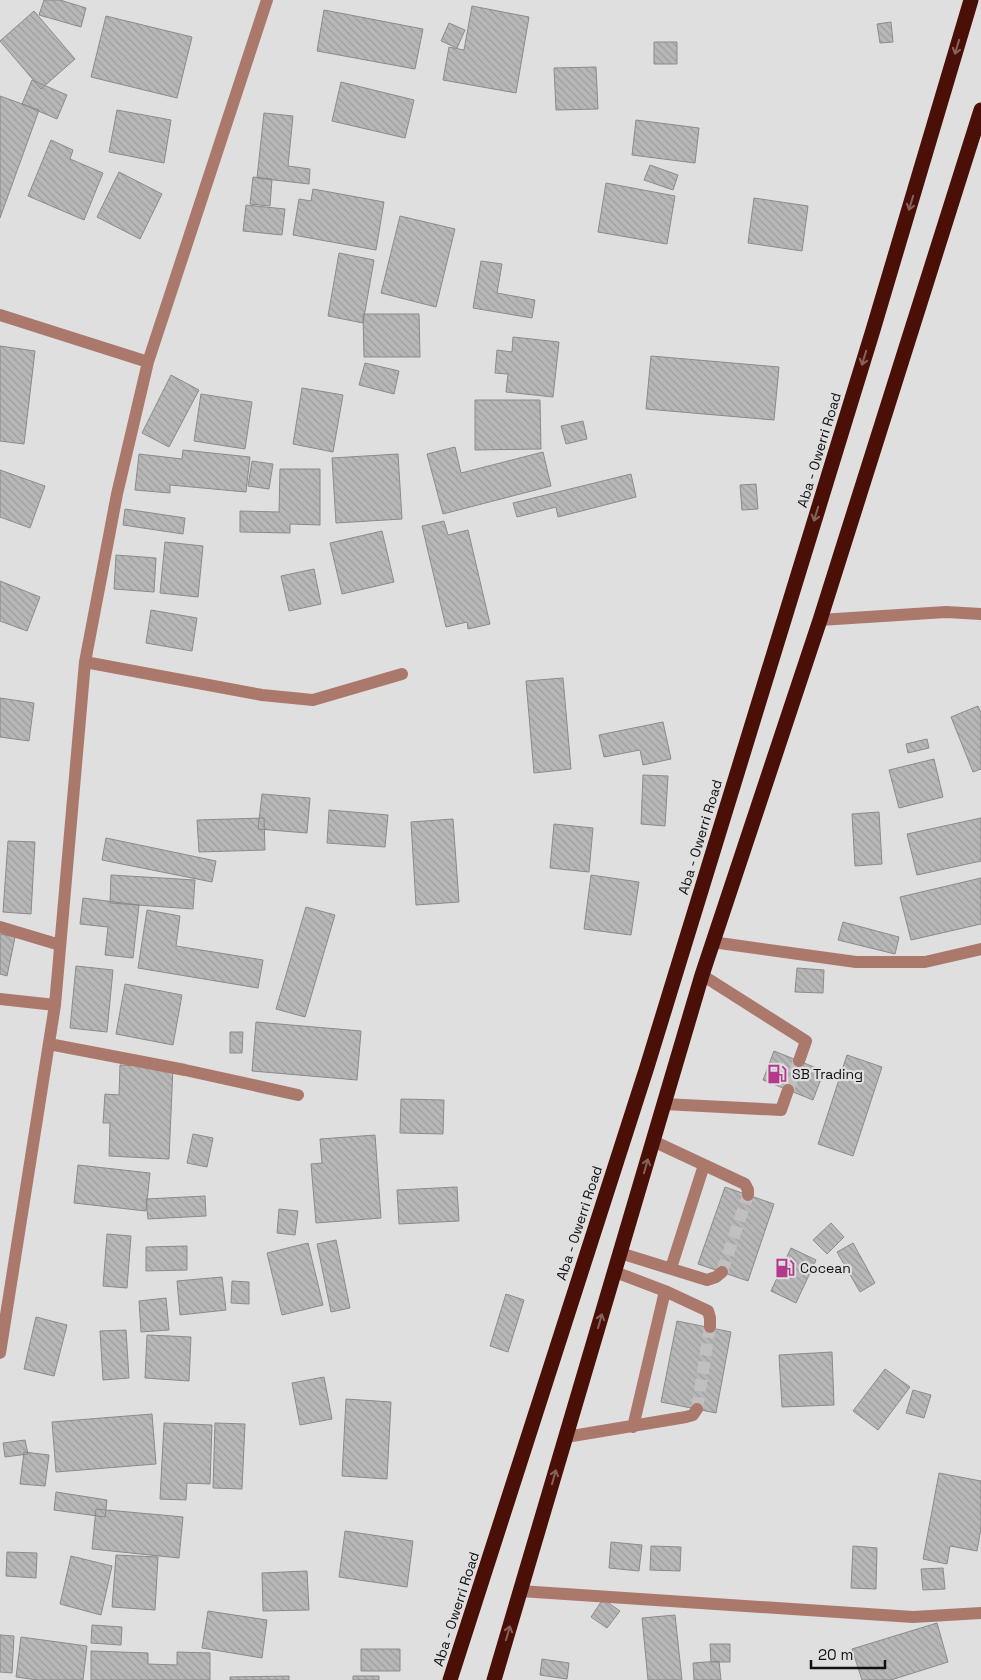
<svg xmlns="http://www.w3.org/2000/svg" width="981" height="1680" font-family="'Space Grotesk',sans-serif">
  <defs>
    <pattern id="building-back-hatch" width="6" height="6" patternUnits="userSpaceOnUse" patternTransform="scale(1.25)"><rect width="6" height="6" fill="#b7b7b8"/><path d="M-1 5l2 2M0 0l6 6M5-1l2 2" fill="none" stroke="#9c9c9d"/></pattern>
  </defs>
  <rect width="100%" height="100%" fill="#dfdfe0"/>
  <path fill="url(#building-back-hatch)" stroke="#8c8b8c" d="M44,0H60L86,8L81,27L39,15Z
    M472,6L529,17L516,93L443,80L449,47L464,50Z
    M324,10L423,29L415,69L317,51Z
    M34,11L75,59L41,89L0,41Z
    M106,16L192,37L177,98L91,77Z
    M891,22L893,42L880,43L877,24Z
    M449,23L465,30L457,48L441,41Z
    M654,42H677V64H654Z
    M596,67L598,109L556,110L554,68Z
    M32,80L67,95L57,119L22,104Z
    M341,82L414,100L405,138L332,121Z
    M0,96L39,110L0,218Z
    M117,110L171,120L164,163L109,152Z
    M264,113L293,116L288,166L310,169L309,184L257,178Z
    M636,120L699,128L695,163L632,155Z
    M51,140L73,150L70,159L103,173L84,220L28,196Z
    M650,165L678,175L673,190L644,180Z
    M119,172L162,194L140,239L97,217Z
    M253,177L272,179L270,206L250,204Z
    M606,183L675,196L667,244L598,232Z
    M313,189L384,202L376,250L293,235L299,199L311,201Z
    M754,198L808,206L802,251L748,243Z
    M246,205L285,209L282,235L243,231Z
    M400,216L455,229L436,307L381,293Z
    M339,253L374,260L363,323L328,316Z
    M481,261L502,264L497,293L535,300L532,318L473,308Z
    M363,314H419L420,357H364Z
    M513,337L559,342L553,397L506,392L508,374L495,373L497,350L512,352Z
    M0,346L35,351L24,444L0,441Z
    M651,356L779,367L774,420L646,409Z
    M365,363L399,371L394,394L359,385Z
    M171,375L199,390L169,447L142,433Z
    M302,388L343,395L333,452L293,444Z
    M201,394L252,402L245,449L194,441Z
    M475,400H540L541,449L475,450Z
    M583,421L587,439L566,444L561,426Z
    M455,447L461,473L543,452L551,486L443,514L427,454Z
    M183,450L250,457L246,492L170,485V493L135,490L139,454L182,459Z
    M398,454L402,519L336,523L332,458Z
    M252,461L273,464L269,489L248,486Z
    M280,469H320V525L290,524V533L240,532V511L279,512Z
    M0,470L45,486L30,528L0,517Z
    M631,474L636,497L558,517L556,507L517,517L513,503Z
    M756,484L758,509L742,510L740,485Z
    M125,509L185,518L183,534L123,525Z
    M444,521L448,535L468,530L490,624L468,629L467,622L446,627L422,526Z
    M382,531L394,582L342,594L330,543Z
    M165,542L203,546L198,597L160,593Z
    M116,555L156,558L154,592L114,589Z
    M314,569L321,604L289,611L281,576Z
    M0,581L40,597L27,631L0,621Z
    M151,610L197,618L192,651L146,643Z
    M563,678L571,769L534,773L526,681Z
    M0,698L34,703L29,741L0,737Z
    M978,706L981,713V769L973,772L951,717Z
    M663,722L671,759L643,765L640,750L604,757L599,735Z
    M927,739L929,748L908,753L906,744Z
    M934,759L943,797L899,808L889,770Z
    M643,775L668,776L665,826L641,824Z
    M262,794L310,798L307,833L258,829Z
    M329,810L388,815L385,847L327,843Z
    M879,812L882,864L855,866L852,814Z
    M264,818L265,850L199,852L197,820Z
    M981,818V861L917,875L907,834Z
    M453,819L459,902L416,905L411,822Z
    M554,824L593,828L589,872L550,868Z
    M106,838L216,861L212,882L102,860Z
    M8,841L35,842L31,914L3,912Z
    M111,875L195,880L193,909L110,903Z
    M591,875L639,882L631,935L584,929Z
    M981,878V924L911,940L900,897Z
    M83,898L139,905L133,958L105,955L108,927L80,924Z
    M306,907L335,915L305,1017L276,1009Z
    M147,910L180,916L176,946L263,960L258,988L138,968Z
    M843,922L899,937L895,954L838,940Z
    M0,934L15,937L7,976L0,974Z
    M76,966L113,970L107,1032L70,1028Z
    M797,968L824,970L823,993L795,992Z
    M125,984L182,995L173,1045L116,1034Z
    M256,1022L361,1031L357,1080L252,1071Z
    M230,1032H243L242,1053H230Z
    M774,1051L824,1071L813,1100L763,1080Z
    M847,1055L882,1067L853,1156L818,1144Z
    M120,1065L173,1067L169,1159L109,1156L110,1123H103L105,1094L119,1095Z
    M401,1099L444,1100L443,1134L400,1133Z
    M193,1134L213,1138L207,1167L187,1163Z
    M375,1135L381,1218L316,1223L311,1164L322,1163L320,1139Z
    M78,1165L150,1173L146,1211L74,1203Z
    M457,1187L459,1221L399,1224L397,1190Z
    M725,1187L774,1204L748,1281L698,1264Z
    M205,1196L206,1216L148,1219L146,1199Z
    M279,1209L298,1211L295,1235L277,1233Z
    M831,1223L844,1237L827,1254L813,1240Z
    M107,1234L131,1236L127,1288L103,1286Z
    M336,1240L350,1308L331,1312L317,1244Z
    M308,1243L323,1305L282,1315L267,1253Z
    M853,1243L875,1283L860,1292L837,1252Z
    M187,1246V1270L146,1271V1247Z
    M791,1248L816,1260L796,1303L771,1291Z
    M222,1277L226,1310L180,1315L177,1281Z
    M232,1281L249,1282V1304L231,1303Z
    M506,1294L524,1300L508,1352L490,1346Z
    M166,1298L169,1330L141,1332L139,1301Z
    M36,1317L67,1325L54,1376L24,1369Z
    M677,1321L731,1332L716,1413L661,1402Z
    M126,1330L129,1378L103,1380L100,1331Z
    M147,1335L191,1337L189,1381L145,1378Z
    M832,1352L834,1405L782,1407L779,1355Z
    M885,1369L910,1387L878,1430L853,1411Z
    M324,1377L332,1419L300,1425L292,1383Z
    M913,1390L931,1395L924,1418L906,1413Z
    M346,1399L391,1402L387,1479L342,1476Z
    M152,1414L156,1464L56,1472L52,1422Z
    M164,1423L212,1425L210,1484L187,1483L186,1500L160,1499Z
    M215,1423L245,1424L242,1489L213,1488Z
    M25,1440L28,1454L5,1457L3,1443Z
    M24,1452L49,1455L45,1486L20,1484Z
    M939,1473L981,1481V1528L977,1551L950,1546L947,1564L923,1559Z
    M56,1492L107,1500L105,1517L54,1510Z
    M96,1509L183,1517L179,1558L92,1549Z
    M345,1531L413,1541L407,1587L339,1577Z
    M611,1542L642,1545L639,1571L609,1568Z
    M651,1546L681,1547L680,1571L650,1570Z
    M853,1546L877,1548L876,1589L851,1588Z
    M7,1552L37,1553L36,1578L6,1576Z
    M116,1555L158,1557L155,1610L112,1607Z
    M71,1556L112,1566L101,1615L60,1604Z
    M943,1568L945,1589L923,1590L921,1569Z
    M307,1571L309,1610L263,1611L262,1573Z
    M603,1599L620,1611L607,1628L591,1617Z
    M208,1611L267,1620L262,1658L202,1648Z
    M675,1615L682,1680H648L642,1618Z
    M937,1623L948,1662L891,1680H862L852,1649Z
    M92,1625L122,1627L121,1645L91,1643Z
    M0,1635L14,1636L12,1673L0,1672Z
    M21,1637L87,1646L83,1680H37L16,1677Z
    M710,1644H730V1662H711Z
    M361,1649H400V1671H361Z
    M91,1651L148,1653V1664L177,1665V1652L210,1653V1680H91Z
    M542,1659L569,1663L567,1679L540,1675Z
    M719,1661L721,1680H694L693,1663Z
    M289,1676V1680H230V1677Z
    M353,1676H379V1680H353Z"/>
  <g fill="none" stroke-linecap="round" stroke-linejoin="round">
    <path stroke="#c0c0c1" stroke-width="12" stroke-dasharray="12 6" stroke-linecap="butt" d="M788,1090L799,1061
      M722,1272L748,1195
      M697,1409L710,1327"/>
    <path stroke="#ab786c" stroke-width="12" d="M0,315L148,362
      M820,620L946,612L981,614
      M85,662L262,695L313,700L402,674
      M0,927L60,945
      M712,942L856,962H925L981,949
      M702,975L806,1041L799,1061
      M0,999L55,1005
      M49,1044L185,1070L298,1095
      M664,1104L781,1110L788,1090
      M653,1141L745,1184L748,1190V1195
      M620,1253L707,1280L716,1277L722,1272
      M671,1268L704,1165
      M615,1272L665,1291L708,1311L710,1318V1327
      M0,1353L55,1005L85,662L117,494L148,362L267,0
      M633,1427L665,1291
      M566,1437L686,1417L693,1415L697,1409
      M520,1591L913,1617L981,1613"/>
    <path stroke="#4a0f06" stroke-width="15" d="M450,1680L647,1067L873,330L971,0
      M494,1680L702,975L820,620L981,110"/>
  </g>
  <defs><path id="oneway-shaft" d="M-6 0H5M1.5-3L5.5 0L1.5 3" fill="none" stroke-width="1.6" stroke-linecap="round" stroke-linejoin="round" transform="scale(1.25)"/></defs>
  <g stroke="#86625d">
    <use href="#oneway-shaft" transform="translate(957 47) rotate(107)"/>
    <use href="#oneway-shaft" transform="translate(911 203) rotate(107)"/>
    <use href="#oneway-shaft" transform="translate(864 358) rotate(107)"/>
    <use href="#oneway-shaft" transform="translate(816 514) rotate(107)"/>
    <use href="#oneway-shaft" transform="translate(646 1166) rotate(-74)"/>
    <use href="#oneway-shaft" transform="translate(600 1321) rotate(-74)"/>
    <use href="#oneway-shaft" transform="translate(554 1477) rotate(-74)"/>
    <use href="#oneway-shaft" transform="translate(508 1633) rotate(-74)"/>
  </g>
  <defs>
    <symbol id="fuel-bare" viewBox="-9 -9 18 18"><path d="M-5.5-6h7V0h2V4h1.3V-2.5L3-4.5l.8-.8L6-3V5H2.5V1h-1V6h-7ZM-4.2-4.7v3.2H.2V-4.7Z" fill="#b4398a" stroke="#dfdfe0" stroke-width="2.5" paint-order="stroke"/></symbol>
  </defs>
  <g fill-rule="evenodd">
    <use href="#fuel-bare" x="763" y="1060" width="28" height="28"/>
    <use href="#fuel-bare" x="771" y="1254" width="28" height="28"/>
  </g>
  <g text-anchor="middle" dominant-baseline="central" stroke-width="4.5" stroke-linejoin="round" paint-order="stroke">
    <g font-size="14" fill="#101010" stroke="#dfdfe0">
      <text transform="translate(819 450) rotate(-73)">Aba - Owerri Road</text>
      <text transform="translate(700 837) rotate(-73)">Aba - Owerri Road</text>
      <text transform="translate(579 1223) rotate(-72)">Aba - Owerri Road</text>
      <text transform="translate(456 1609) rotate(-72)">Aba - Owerri Road</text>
    </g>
    <g font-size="14" fill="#101010" stroke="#dfdfe0" text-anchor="start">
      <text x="792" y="1074">SB Trading</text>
      <text x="800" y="1268">Cocean</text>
    </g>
  </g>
  <path d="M811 1660v8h74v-8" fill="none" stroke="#101010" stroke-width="2.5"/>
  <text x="818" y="1660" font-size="15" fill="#101010" stroke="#dfdfe0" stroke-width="4" paint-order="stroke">20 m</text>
</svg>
